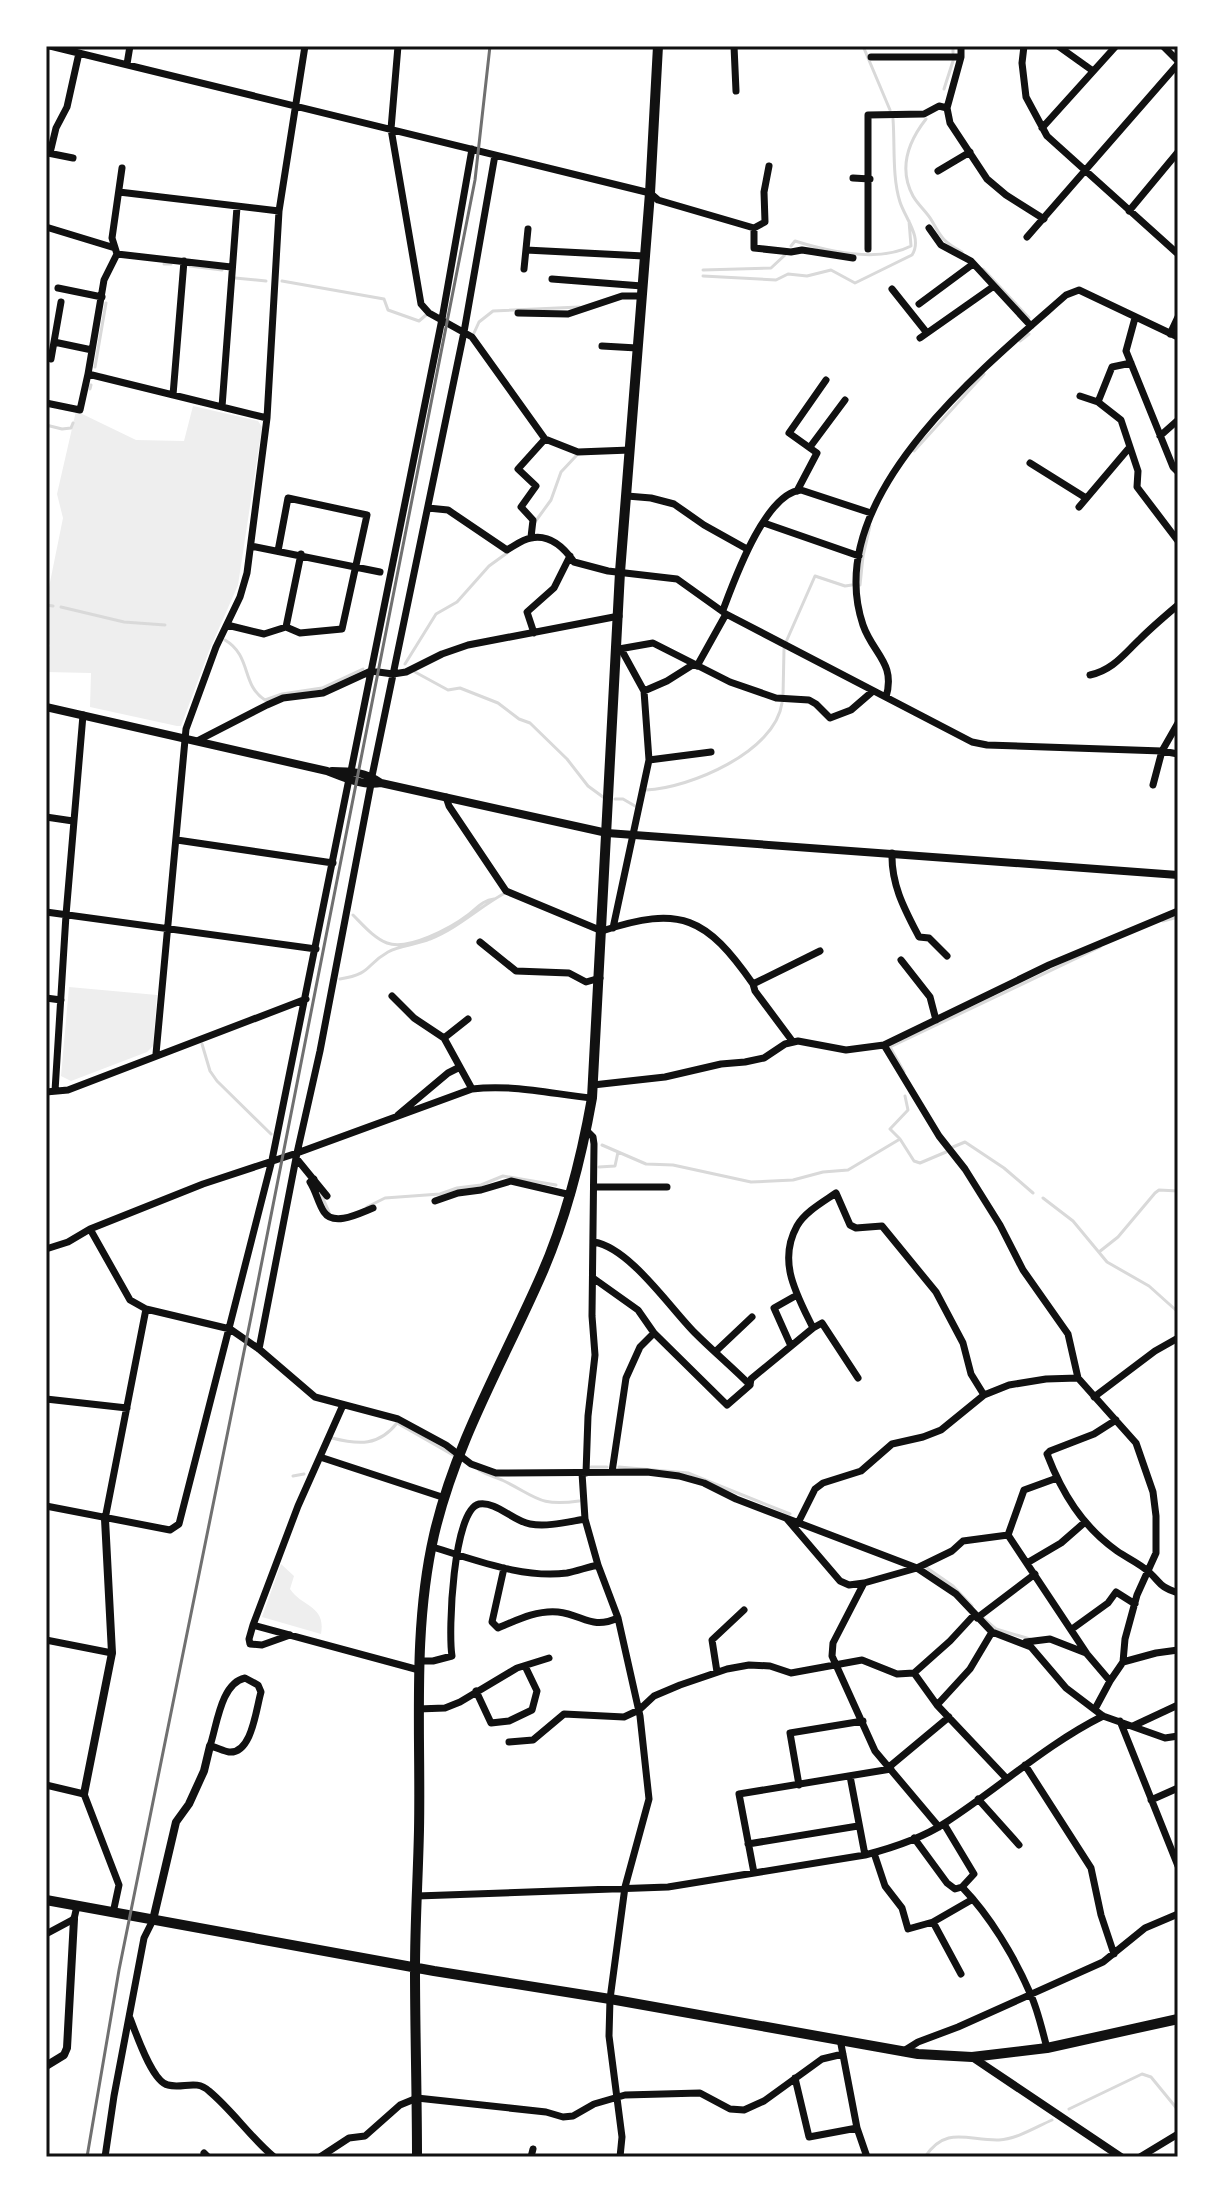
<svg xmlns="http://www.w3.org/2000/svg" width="1224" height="2203" font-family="'Sofia Sans Condensed',sans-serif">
  <rect width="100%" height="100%" fill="#fff"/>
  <path fill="#eee" d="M193,406L258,421L262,427L238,585L209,651L181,726H177L90,707L91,673L46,672V655L50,645L46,643V602L63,518L57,494L76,411L136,440L184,441Z
    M69,987L157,995L153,1046L147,1052L71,1081L61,1076Z
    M281,1564L294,1576L290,1589C303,1608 326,1605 321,1634L262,1617Z"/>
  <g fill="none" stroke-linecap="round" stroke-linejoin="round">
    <path stroke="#d9d9d9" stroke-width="3" d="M863,46L890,110
      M953,46V53
      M944,89L953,61
      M926,119C908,142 898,168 913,196C918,205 927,212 932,221C942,239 944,242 962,252
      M791,246L795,241C830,252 878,263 911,246L909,221
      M164,264H171
      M190,266L222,270
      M983,269L1029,318
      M703,270L771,268L785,255
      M703,276L776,280L788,274L807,276L831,270L855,283L912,255C923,238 905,218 900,202C892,177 895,145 893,119
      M235,278L266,281
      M282,281L384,299L388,310L419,321L426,315
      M474,333L479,322L493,311L579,307
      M1020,341L1029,334
      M95,367L106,303
      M90,389L91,385
      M46,425L62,429L71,428L73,423
      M914,451L984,374
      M535,522L551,500L561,472L576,456
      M860,585L863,556L870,526
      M46,605L53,606
      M61,607L124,622L165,625
      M225,640C252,656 241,685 265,700L282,694L322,688L363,669
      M786,642L815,576L845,586L852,585
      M405,664L436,614L457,602L489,566L507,553
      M415,672L448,690L460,688L498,703L519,719L530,723L567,759L588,786L603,797
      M783,696L784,649
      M646,790C690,788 775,752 782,703
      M615,799H623L635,806
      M353,915C363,925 374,938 387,943C408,951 451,928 468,915C477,908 483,900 494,899
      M1163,921L1178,917
      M340,979C372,974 365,965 388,952C400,945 417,945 430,939C458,928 479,907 505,893
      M202,1044L210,1071L217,1081L271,1134
      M904,1072L890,1047L1100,947
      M900,1139L890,1129L908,1110L905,1096
      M602,1145L646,1164L673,1165L751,1182L793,1180L823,1172L848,1170L900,1139L914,1161L920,1163L946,1152
      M953,1147L965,1142L1004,1168L1033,1193
      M599,1167L615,1166L618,1152
      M321,1194L329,1212
      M1043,1198L1073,1221L1107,1262L1149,1286L1178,1312
      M367,1207L385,1198L440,1194L457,1188L481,1185L503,1176L556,1185
      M1099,1252L1118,1237L1155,1193L1159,1190L1178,1191
      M332,1438C359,1445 379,1446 397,1423L453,1455
      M591,1467H607
      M619,1467L688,1473L790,1514
      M479,1470C487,1475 495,1477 502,1480C536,1496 538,1507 579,1501
      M293,1476L304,1474
      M927,1568L953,1586L972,1606
      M983,1618L996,1629L1030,1639
      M1069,2109L1142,2074L1151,2077L1178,2110
      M925,2157C946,2125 968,2141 999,2140C1017,2139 1036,2127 1052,2120"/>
    <path stroke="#111" stroke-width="7" d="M50,46L650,193L658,200L754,228L765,222L764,192L769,166
      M398,46L391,129L421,304L429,313L472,337L545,439L578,452L630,450
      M734,46L736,91
      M961,46V57L947,108L950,123L987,179L1006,195L1044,219
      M1024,46L1022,63L1026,97L1047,136L1178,254
      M1058,46L1093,71
      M1163,46L1178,61
      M871,57H961
      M127,64L130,46
      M1042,128L1116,46
      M48,153L73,158
      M50,153L56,128L67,107L79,53
      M938,171L970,152
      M853,178L870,179
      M119,192L279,211
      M1129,211L1178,152
      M46,227L115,248
      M754,228V248L791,252L802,250L853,258
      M929,228L941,245L971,261L1031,326
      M1027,237L1178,64
      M868,249V115L924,114L939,106L947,108
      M526,250L644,256
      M117,254L112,238L122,168
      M231,267L117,254L104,280L88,374L267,418
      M524,269L528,229
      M552,279L642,286
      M58,288L102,297
      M892,289L927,333
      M919,304L973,264
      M518,313L568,314L622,296H641
      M1135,318L1126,351L1173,467L1178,472
      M1170,334L1178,317
      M920,338L994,286
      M54,342L92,350
      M602,346L637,348
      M51,359L61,302
      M173,395L184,261
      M1080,396L1098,402L1121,420L1138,471L1137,487L1178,541
      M1098,402L1112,367L1131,363
      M46,403L80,410L88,374
      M222,407L237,207
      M1160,436L1178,420
      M810,447L845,400
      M1030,463L1086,498
      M797,491L817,453L789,433L826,380
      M627,496L651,498L674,504L704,525L747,549
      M1079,507L1129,448
      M428,508L448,510L507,550C514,546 523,539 531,538C550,534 565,549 574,562L608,571L677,579L726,614L972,742L987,745L1162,751L1178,754
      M764,523L859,556
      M531,537L533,520L521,507L536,486L518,469L545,439
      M251,546L380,572
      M723,610C734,581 765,493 801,490L871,513
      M227,625L264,634L286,627L300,633L342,629L367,515L288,498L278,551
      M286,627L301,554
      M534,633L527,612L554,588L570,556
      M619,649L653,643L730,682L776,698L809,700L816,704L830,718L851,710L873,691
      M697,666L726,614
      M1090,675C1113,670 1124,654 1140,639C1152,627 1165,616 1178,605
      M644,691L667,681L694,664
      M886,697C896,663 873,654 863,625C859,613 856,595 856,583C855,471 989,363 1066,295L1079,290L1178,337
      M197,741L267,705L283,698L323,693L371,671L393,674L406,672L442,654L468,645L619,616
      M649,760L711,752
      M351,771L442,319L472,149
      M372,776L464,332L495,155
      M1153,785L1162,751L1178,723
      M446,797L449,806L506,891L602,931C681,905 706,917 753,984
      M46,817L73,821
      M177,840L333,863
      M892,853C891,885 905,910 919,937L929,938L947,956
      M46,912L316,949
      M613,928L649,760L644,691L621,649
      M480,942L516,971L569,973L586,982L600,978
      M901,960L930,997L936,1020
      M392,996L414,1018L444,1038L472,1089
      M46,998L61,1000
      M444,1038L468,1019
      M793,1042L755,991L753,984L820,951
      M884,1045L939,1136L965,1169L1000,1225L1023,1270L1068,1334L1078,1378
      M156,1054L186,729L216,647L240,597L247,573L267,418L279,211L305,46
      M593,1085L665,1077L721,1064L745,1062L764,1058L785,1044L798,1041L846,1050L884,1045L1049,965L1178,911
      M55,1091L66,915L83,715
      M46,1092L68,1090L306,999
      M398,1115L448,1073L460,1067
      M296,1158L327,1196
      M314,1179L310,1182C316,1191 318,1203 324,1212C334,1227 360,1213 373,1208
      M595,1187H667
      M435,1201L458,1193L481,1190L511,1181L571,1195
      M90,1229L130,1300L146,1309L230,1329L259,1349L315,1397L398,1419L446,1445L471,1464L496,1473L647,1472L679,1476L704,1483L736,1499L917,1568L956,1594L992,1632L1031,1647L1066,1688L1103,1716L1165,1738L1178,1736
      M594,1242C630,1248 670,1308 695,1333C713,1351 732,1367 750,1385
      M46,1249L68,1242L90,1229L203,1184L297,1153L472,1089C512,1084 552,1094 592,1098
      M593,1278L638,1310L654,1333L640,1347L626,1378L612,1472
      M813,1328L822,1323L858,1378
      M654,1333L727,1405L750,1385L751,1379L813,1328C797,1295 777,1262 797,1226C805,1212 823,1202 836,1193L850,1225L856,1228L882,1226L936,1292L963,1343L971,1374L984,1395
      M791,1346L774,1308L797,1295
      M259,1349L297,1153L320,1051L371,784
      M715,1352L752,1317
      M1094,1397L1155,1351L1178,1338
      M46,1399L127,1408
      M1116,1420L1094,1434L1050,1451L1047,1454C1062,1493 1082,1526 1117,1551C1127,1558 1139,1563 1149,1572C1162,1584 1158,1586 1178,1593
      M320,1457L445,1498
      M582,1473L585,1519L598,1565L618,1618L640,1716L649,1799L625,1887L610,1999L609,2036L622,2137L620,2157
      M586,1473L588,1416L595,1355L592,1316L594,1144L593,1137L586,1130
      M46,1506L170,1530L179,1524L272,1160L349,779
      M105,1519L146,1309
      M787,1519L840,1581L849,1585L864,1583
      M799,1521L815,1489L823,1483L861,1471L892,1444L923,1437L941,1430L984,1395L1009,1385L1046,1379L1078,1378L1136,1443L1153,1492L1156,1516V1553L1137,1595L1125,1639L1123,1662L1110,1681L1095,1709
      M1008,1535L1087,1654L1110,1681
      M432,1547C474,1559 522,1579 567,1573C577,1571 588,1567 598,1565
      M1027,1563L1061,1543L1085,1522
      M504,1568L492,1622L498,1628C517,1620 537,1610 558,1612C584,1615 591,1630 618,1618
      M977,1618L1035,1574
      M253,1625L298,1506L343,1405
      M1072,1629L1108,1603L1116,1592L1135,1604
      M290,1635L262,1645L250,1644L249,1639L253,1625L419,1670
      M46,1640L112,1653
      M1026,1642L1050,1639L1086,1653
      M420,1661H433L452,1656C448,1632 453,1510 479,1504C496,1501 513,1521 530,1524C548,1527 567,1522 585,1519
      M1123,1662L1156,1653L1178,1650
      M717,1672L712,1640L744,1610
      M914,1673L937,1705L1006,1778
      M245,1678L258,1685L261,1692C256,1709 252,1754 229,1752C223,1751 216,1747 210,1746C217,1725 221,1683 245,1678Z
      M476,1691L491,1723L509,1721L532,1710L537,1691L525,1666
      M937,1705L970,1669L992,1632
      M418,1709L445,1708L460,1702L517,1668L549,1658
      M1120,1721L1178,1866
      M1133,1726L1178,1705
      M509,1742L533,1740L564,1714L624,1717L639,1710L654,1696L680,1685L727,1669L749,1665L770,1666L791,1673L862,1660L897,1674L914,1673L950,1641L974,1615
      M1025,1765L1091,1868L1101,1915L1114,1954
      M889,1767L949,1717
      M850,1776L865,1855
      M46,1785L84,1794L119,1885L113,1913
      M799,1785L790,1733L863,1721
      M978,1799L1019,1845
      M1151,1800L1178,1788
      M944,1824L974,1874L962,1887C990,1916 1014,1956 1030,1993C1038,2010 1042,2030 1047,2048
      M939,1827L875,1751L832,1656L833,1643L864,1583L917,1568L952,1551L963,1541L1008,1535L1024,1490L1057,1478
      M914,1838L947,1883L955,1889L962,1887
      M748,1844L858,1826
      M874,1853L885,1886L902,1908L908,1929L933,1922L973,1899
      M754,1873L739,1794L891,1769
      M417,1896L668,1887L865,1855C892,1848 921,1839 945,1823C998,1789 1045,1745 1103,1716
      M933,1922L961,1974
      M46,1934L74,1919L77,1906
      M130,2018C136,2033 152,2082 168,2085C183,2089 196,2079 209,2091C233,2111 250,2137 274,2157
      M840,2039L857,2128L867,2157
      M902,2052L918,2042L958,2027L1103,1962L1145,1928L1178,1914
      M795,2078L809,2137L857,2128
      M204,2153L208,2157
      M105,2157L114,2096L144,1938L153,1920
      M320,2157L349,2138L365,2136L400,2105L417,2098L546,2112L563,2117L573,2116L594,2104L625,2095L700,2093L730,2109L744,2110L764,2101L822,2059L843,2054
      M531,2157L533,2149
      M1140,2157L1178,2134"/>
    <path stroke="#111" stroke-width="8" d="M46,707L327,771C345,778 362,786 381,783L607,833L1178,875
      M332,771C350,771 366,772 381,783
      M84,1794L112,1653L105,1519
      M153,1920L176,1822L189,1804L204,1771L210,1746
      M972,2057L1121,2157
      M46,2066L64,2055L67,2048L74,1919"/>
    <path stroke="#111" stroke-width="10" d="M46,1900L434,1971L610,1999L918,2054L972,2057L1047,2048L1178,2019
      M417,2157C417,2094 415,2032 415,1969C415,1923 418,1877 419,1830C421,1732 412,1631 434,1535C455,1444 503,1362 540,1278C566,1220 581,1160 592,1098L620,572L650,193L658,46"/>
    <path stroke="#707070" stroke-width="3" d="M87,2157L119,1970L251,1317L475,180L490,46"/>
  </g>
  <rect width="1224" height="2203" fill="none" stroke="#ffffff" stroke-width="96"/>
  <rect x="48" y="48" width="1128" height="2107" fill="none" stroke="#111" stroke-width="3"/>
</svg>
